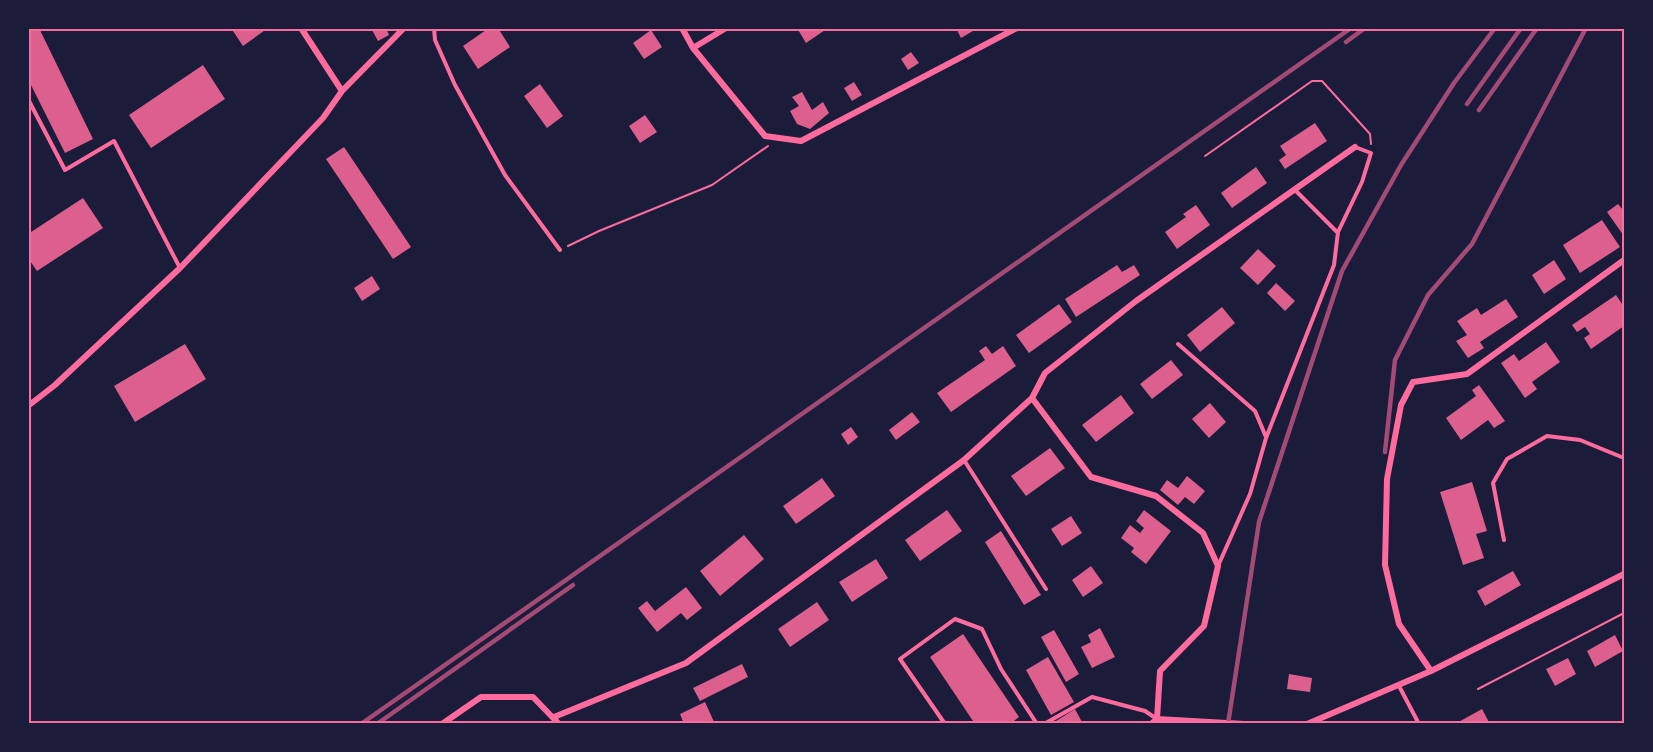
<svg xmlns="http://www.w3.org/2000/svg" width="1653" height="752" font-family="'Open Sans',sans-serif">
  <rect width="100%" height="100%" fill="#1b1b3a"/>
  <path fill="#dd5f8e" d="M28,28H39L93,139L65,153L28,79Z
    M231,28H268L243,46Z
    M371,28H386L389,35L378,41Z
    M489,28H498L510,47L478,69L463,46Z
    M797,28H828L806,43Z
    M956,28H978L961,38Z
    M651,30L662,47L644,59L633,43Z
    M911,52L919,63L908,70L901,59Z
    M203,65L225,99L151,148L129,115Z
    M854,82L862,95L852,101L844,88Z
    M540,84L563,116L547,128L524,96Z
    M802,92L812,110L823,102L829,113L810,129L797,124L790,111L799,106L792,97Z
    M645,115L657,132L640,143L629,126Z
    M1315,123L1327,141L1285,169L1279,160L1286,155L1280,146Z
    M344,147L411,247L393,259L326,159Z
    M1256,167L1267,183L1232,208L1221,193Z
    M83,198L103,228L37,271L28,258V234Z
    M1618,204L1623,210L1624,208V236L1607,212Z
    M1196,205L1210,225L1177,249L1165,232L1186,217L1183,214Z
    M1602,220L1620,247L1580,273L1563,245Z
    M1258,249L1276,266L1258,285L1240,268Z
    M1554,260L1566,279L1544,294L1532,275Z
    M1117,265L1122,272L1134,265L1140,275L1076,317L1065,299Z
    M372,276L380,289L362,301L354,288Z
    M1276,283L1295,301L1285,311L1267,293Z
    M1616,295L1624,307V326L1591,349L1584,338L1590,334L1585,327L1577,332L1572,325Z
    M1506,299L1518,317L1480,342L1484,348L1468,358L1456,341L1467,335L1457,321L1477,308L1481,315Z
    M1059,304L1072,322L1029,353L1016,335Z
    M1222,307L1235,323L1200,352L1187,335Z
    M1546,342L1560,362L1532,382L1537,389L1525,398L1501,363L1514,354L1519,361Z
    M185,344L206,379L135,422L114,386Z
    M986,346L992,354L1003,346L1016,366L951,412L937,393L985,360L979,351Z
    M1171,360L1183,375L1152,399L1140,384Z
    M1479,385L1505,421L1494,428L1488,420L1461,440L1446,418L1476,396L1472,390Z
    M1121,395L1134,413L1096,442L1082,425Z
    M1210,403L1226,422L1209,438L1192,419Z
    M912,412L920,422L896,440L889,430Z
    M851,427L858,437L848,445L841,434Z
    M1050,448L1065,468L1026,496L1011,476Z
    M1187,476L1205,491L1194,504L1185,497L1178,505L1160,490L1167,480L1178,488Z
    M822,478L835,496L796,524L783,506Z
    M1472,482L1487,531L1476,534L1484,558L1463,565L1440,492Z
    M947,510L962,531L920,561L905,540Z
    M1144,510L1171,531L1146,564L1131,552L1134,548L1121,538L1130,525L1140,533L1144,528L1136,521Z
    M1071,516L1082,533L1062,546L1051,529Z
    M1001,531L1041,595L1024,605L985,542Z
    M744,535L764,559L720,596L700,571Z
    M876,559L888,578L852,602L839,582Z
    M1091,566L1103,583L1083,597L1072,580Z
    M1513,571L1521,585L1485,606L1477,591Z
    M686,587L702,608L687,620L681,613L657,632L638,608L647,601L655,611Z
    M817,602L829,620L790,647L778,629Z
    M1100,628L1115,657L1092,668L1081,647L1091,642L1088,635Z
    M1054,630L1079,674L1066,682L1041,637Z
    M963,634L1019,717L1010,724H975L930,657Z
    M1615,635L1623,651L1595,667L1587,651Z
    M1048,657L1074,702L1051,715L1026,670Z
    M1568,658L1576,674L1555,686L1546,669Z
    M742,664L748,677L700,701L693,688Z
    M1289,674L1312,678L1310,692L1287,689Z
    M705,702L715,724H684L680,714Z
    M1075,709L1083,724H1057L1056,721Z
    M1482,709L1490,724H1455Z"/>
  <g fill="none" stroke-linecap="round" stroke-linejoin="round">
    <path stroke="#ff6b9d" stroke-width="2" d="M1205,156L1312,81H1322L1370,134L1371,144
      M568,246L599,231L712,185L768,146
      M1478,689L1624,613"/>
    <path stroke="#ff6b9d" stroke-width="4" d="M434,28L435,40L455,85L505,175L560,250
      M28,99L65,170L114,141L180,268
      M1295,190L1337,232
      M1178,344L1255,411L1266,437
      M964,460L1046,589
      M1504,540L1493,483L1507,459L1547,436L1580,440L1624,458
      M1218,566L1250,494L1266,438L1334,265L1338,232L1362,182L1371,153L1355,147
      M1399,686L1419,724
      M945,724L900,659L955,619L982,629L1001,669L1037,724
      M1044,724L1092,697L1145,711L1157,719"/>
    <path stroke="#ff6b9d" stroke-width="6" d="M301,28L342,91
      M682,28L693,48L765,136L801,141L1017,28
      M693,48L726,28
      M1032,398L1045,373L1136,301L1355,147
      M28,406L55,385L180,268L323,118L342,91L404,28
      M1431,671L1399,624L1385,565L1387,479L1401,405L1413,382L1467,374L1624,260
      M554,717L686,663L964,460L1032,398L1091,477L1156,496L1203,533L1218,566L1204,626L1160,671L1157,719
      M442,724L481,697H533L559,724
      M1151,724L1157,719L1244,724
      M1307,724L1431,671L1624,574"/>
    <path stroke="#a44b75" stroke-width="4.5" d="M1346,42L1365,28
      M1467,104L1521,28
      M1479,110L1537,28
      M1385,452L1395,360L1428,295L1472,244L1586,28
      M361,724L1351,28
      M377,724L573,585
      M1228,724L1259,522L1342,271L1401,165L1454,83L1495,28"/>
  </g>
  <rect width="1653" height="752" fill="none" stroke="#1b1b3a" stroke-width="60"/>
  <rect x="30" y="30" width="1593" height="692" fill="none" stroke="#ff6b9d" stroke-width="2"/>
</svg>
